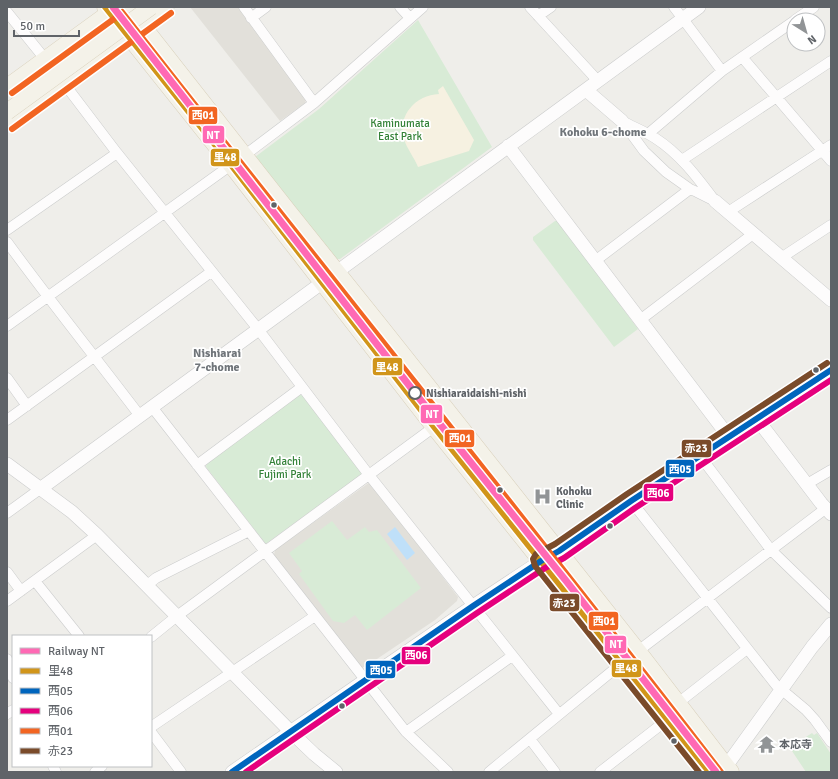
<svg xmlns="http://www.w3.org/2000/svg" width="838" height="779" font-family="Signika,'Noto Sans JP',sans-serif">
  <rect width="100%" height="100%" fill="#efeeea"/>
  <path fill="#e2e0da" d="M190,7H238L306,99L305,103L280,121Z
    M370,482L458,597L457,601L435,620L365,667H360L274,555L275,550Z"/>
  <path fill="#d8ebd6" d="M418,20L492,147L340,259H334L255,157L319,109Z
    M555,221H558L638,329L614,347L533,240V237Z
    M299,394L303,396L362,471L361,475L267,543H265L206,467L207,462Z
    M332,521L347,540L365,527L369,532L377,530L421,588L367,630L355,615L344,623L333,621L299,574L302,571L289,553Z
    M812,733L814,735L817,733L831,754V772H806L792,751L794,749L792,746Z"/>
  <path fill="#f6f1e1" d="M443,86L474,140L469,151L418,167C414,157 407,149 404,139C397,115 416,95 439,94L438,90Z"/>
  <path fill="#bfe0f9" d="M395,527L415,553L407,560L387,534Z"/>
  <g fill="none" stroke-linecap="round" stroke-linejoin="round">
    <defs>
      <path id="minor" d="M244,7L314,103
        M400,7L410,18
        M530,7L598,81
        M674,7L722,71
        M7,12L45,59
        M538,16L551,7
        M251,18L266,7
        M795,20L814,7
        M742,57L831,161
        M63,82L117,153L258,329L369,475L559,714
        M622,121C633,127 646,132 655,138C680,154 697,177 715,201L697,192L690,189L666,172L644,151Z
        M648,134L722,71L794,21
        M245,155L314,103L423,7
        M682,160L831,61
        M728,212L831,145
        M7,230L117,153
        M7,242C50,301 96,358 140,416
        M781,258L831,225
        M595,261L690,189
        M640,320L753,234
        M7,326L231,165
        M7,378L27,406
        M152,407L406,732L448,772
        M7,420L211,272
        M700,456L771,550L831,608
        M197,465L302,387
        M807,484L831,470
        M631,501L776,685L806,710L815,720L831,742
        M7,513L40,489
        M7,572L21,591
        M35,581L79,636
        M146,586L156,578L249,531
        M7,601L97,535
        M151,637L177,616L434,427
        M638,651L825,509
        M7,659L13,678
        M678,703L747,649
        M7,714L13,710
        M151,727L315,616
        M151,732L181,772
        M406,732L512,656
        M530,739L555,772
        M53,766L56,772
        M95,772L102,766
        M489,772L622,663
        M600,772L667,720"/>
      <path id="tertiary" d="M586,90L622,121
        M508,146L729,437
        M715,201L831,300
        M757,419L821,503L831,514
        M7,464L72,512L97,535L291,732L314,754L336,772
        M40,489L699,7
        M232,772L473,606L541,561L559,551L631,501L831,370
        M722,772L812,647L831,624"/>
      <path id="primary" d="M105,7L231,165L434,427L709,772
        M128,7L289,212L382,328L638,651L731,772
        M7,87L117,7
        M7,123L166,7"/>
    </defs>
    <use href="#minor" stroke="#cbcccc" stroke-width="11"/>
    <use href="#tertiary" stroke="#cbcccc" stroke-width="14"/>
    <use href="#primary" stroke="#d7ceb8" stroke-width="17"/>
    <use href="#minor" stroke="#fdfcfc" stroke-width="10"/>
    <use href="#tertiary" stroke="#fdfcfc" stroke-width="13"/>
    <use href="#primary" stroke="#f4f2e9" stroke-width="16"/>
    <defs>
      <path id="primary-bridge" d="M7,112L151,7"/>
    </defs>
    <use href="#primary-bridge" stroke="#d7ceb8" stroke-width="17" stroke-linecap="butt"/>
    <use href="#primary-bridge" stroke="#f4f2e9" stroke-width="16"/>
    <defs>
      <path id="bus-1" d="M105,7L231,165L434,427L709,772"/>
      <path id="bus-2" d="M232,772L473,606L541,561L559,551L631,501L831,370"/>
      <path id="bus-3" d="M246,772L477,613L545,568L564,558L635,508L831,380"/>
      <path id="bus-4" d="M122,12C321,266 524,516 721,772
        M12,93L122,13
        M12,129L171,13"/>
      <path id="bus-5" d="M699,772L535,566L533,559L536,554L555,544L627,494L827,363"/>
    </defs>
    <use href="#bus-1" stroke="#fff" stroke-width="9"/>
    <use href="#bus-2" stroke="#fff" stroke-width="9"/>
    <use href="#bus-3" stroke="#fff" stroke-width="9"/>
    <use href="#bus-4" stroke="#fff" stroke-width="9"/>
    <use href="#bus-5" stroke="#fff" stroke-width="9"/>
    <use href="#bus-1" stroke="#d1951a" stroke-width="6"/>
    <use href="#bus-2" stroke="#0065bd" stroke-width="6"/>
    <use href="#bus-3" stroke="#e5007d" stroke-width="6"/>
    <use href="#bus-4" stroke="#f26522" stroke-width="6"/>
    <use href="#bus-5" stroke="#7a4b2a" stroke-width="6"/>
    <defs>
      <path id="rail-1" d="M113,7L419,398L567,582L716,772"/>
    </defs>
    <use href="#rail-1" stroke="#fff" stroke-width="10"/>
    <use href="#rail-1" stroke="#ff69b4" stroke-width="7"/>
  </g>
  <defs>
    <symbol id="hospital-bare" viewBox="-9 -9 18 18"><path d="M-5-5h3v3.5h4V-5h3V5h-3V1.5h-4V5h-3Z" fill="#919496" stroke="#fff" stroke-width="2.5" paint-order="stroke"/></symbol>
    <symbol id="temple-bare" viewBox="-9 -9 18 18"><path d="M0-6L5-2H3V0L6.5 2.5H4V6H1.5V3h-3V6H-4V2.5H-6.5L-3 0V-2H-5Z" fill="#919496" stroke="#fff" stroke-width="2.5" paint-order="stroke"/></symbol>
  </defs>
  <g fill-rule="evenodd">
    <use href="#hospital-bare" x="530" y="484" width="25" height="25"/>
    <use href="#temple-bare" x="754" y="732" width="25" height="25"/>
  </g>
  <g fill="#5f6368" stroke="#fff" stroke-width="1.5">
    <circle cx="274" cy="205" r="3.5"/>
    <circle cx="816" cy="370" r="3.5"/>
    <circle cx="500" cy="490" r="3.5"/>
    <circle cx="610" cy="526" r="3.5"/>
    <circle cx="342" cy="706" r="3.5"/>
    <circle cx="674" cy="741" r="3.5"/>
  </g>
  <circle fill="#fff" stroke="#5f6368" stroke-width="2" cx="415" cy="393" r="6"/>
  <g text-anchor="middle" dominant-baseline="central" stroke-width="3.5" stroke-linejoin="round" paint-order="stroke">
    <g font-size="11" fill="#348238" stroke="#fff">
      <text x="400" y="123">Kaminumata<tspan x="400" dy="13">East Park</tspan></text>
      <text x="285" y="461">Adachi<tspan x="285" dy="13">Fujimi Park</tspan></text>
    </g>
    <g font-size="11" font-weight="bold" fill="#5f6368" stroke="#fff" text-anchor="start">
      <text x="426" y="393">Nishiaraidaishi-nishi</text>
    </g>
    <g font-size="11" font-weight="bold" fill="#5f6368" stroke="#fff" text-anchor="start">
      <text x="556" y="491">Kohoku<tspan x="556" dy="13">Clinic</tspan></text>
      <text x="779" y="744">本応寺</text>
    </g>
    <g font-size="12" font-weight="bold" fill="#70757a" stroke="#fff">
      <text x="603" y="132">Kohoku 6-chome</text>
      <text x="217" y="353">Nishiarai<tspan x="217" dy="14">7-chome</tspan></text>
    </g>
  </g>
  <g stroke="#fff" stroke-width="1.5">
    <rect x="188" y="106" width="30" height="19" rx="4" fill="#f26522"/>
    <rect x="202" y="125" width="23" height="19" rx="4" fill="#ff69b4"/>
    <rect x="210" y="148" width="30" height="19" rx="4" fill="#d1951a"/>
    <rect x="372" y="357" width="31" height="19" rx="4" fill="#d1951a"/>
    <rect x="420" y="404" width="23" height="20" rx="4" fill="#ff69b4"/>
    <rect x="444" y="429" width="31" height="19" rx="4" fill="#f26522"/>
    <rect x="681" y="439" width="31" height="19" rx="4" fill="#7a4b2a"/>
    <rect x="665" y="459" width="30" height="19" rx="4" fill="#0065bd"/>
    <rect x="643" y="483" width="31" height="19" rx="4" fill="#e5007d"/>
    <rect x="549" y="593" width="31" height="19" rx="4" fill="#7a4b2a"/>
    <rect x="588" y="611" width="31" height="20" rx="4" fill="#f26522"/>
    <rect x="604" y="635" width="23" height="19" rx="4" fill="#ff69b4"/>
    <rect x="401" y="646" width="30" height="19" rx="4" fill="#e5007d"/>
    <rect x="611" y="659" width="31" height="19" rx="4" fill="#d1951a"/>
    <rect x="365" y="660" width="31" height="19" rx="4" fill="#0065bd"/>
  </g>
  <g font-size="11" text-anchor="middle" font-weight="bold" fill="#fff">
    <text x="203" y="119">西01</text>
    <text x="213" y="139">NT</text>
    <text x="225" y="161">里48</text>
    <text x="387" y="371">里48</text>
    <text x="432" y="418">NT</text>
    <text x="460" y="442">西01</text>
    <text x="696" y="452">赤23</text>
    <text x="680" y="473">西05</text>
    <text x="658" y="497">西06</text>
    <text x="564" y="607">赤23</text>
    <text x="604" y="625">西01</text>
    <text x="616" y="648">NT</text>
    <text x="416" y="659">西06</text>
    <text x="626" y="672">里48</text>
    <text x="381" y="674">西05</text>
  </g>
  <rect width="838" height="779" fill="none" stroke="#5f6368" stroke-width="16"/>
  <rect x="12" y="635" width="140" height="132" fill="#ffffff" stroke="#bfc1c3"/>
  <rect x="20" y="648" width="20" height="6" fill="#ff69b4" stroke="#bfc1c3"/>
  <text x="48" y="655" font-size="12" fill="#5f6368">Railway NT</text>
  <rect x="20" y="668" width="20" height="6" fill="#d1951a" stroke="#bfc1c3"/>
  <text x="48" y="675" font-size="12" fill="#5f6368">里48</text>
  <rect x="20" y="688" width="20" height="6" fill="#0065bd" stroke="#bfc1c3"/>
  <text x="48" y="695" font-size="12" fill="#5f6368">西05</text>
  <rect x="20" y="708" width="20" height="6" fill="#e5007d" stroke="#bfc1c3"/>
  <text x="48" y="715" font-size="12" fill="#5f6368">西06</text>
  <rect x="20" y="728" width="20" height="6" fill="#f26522" stroke="#bfc1c3"/>
  <text x="48" y="735" font-size="12" fill="#5f6368">西01</text>
  <rect x="20" y="748" width="20" height="6" fill="#7a4b2a" stroke="#bfc1c3"/>
  <text x="48" y="755" font-size="12" fill="#5f6368">赤23</text>
  <g transform="translate(806 32) rotate(143)"><circle r="19" fill="#ffffff" stroke="#bfc1c3"/>
  <path d="M0-3L7 15L0 10L-7 15Z" fill="#919496"/>
  <text y="-6" font-size="11" font-weight="bold" text-anchor="middle" fill="#5f6368">N</text>
  </g>
  <path d="M14 30v6h65v-6" fill="none" stroke="#5f6368" stroke-width="2"/>
  <text x="20" y="30" font-size="12" fill="#5f6368" stroke="#ffffff" stroke-width="3" paint-order="stroke">50 m</text>
</svg>
